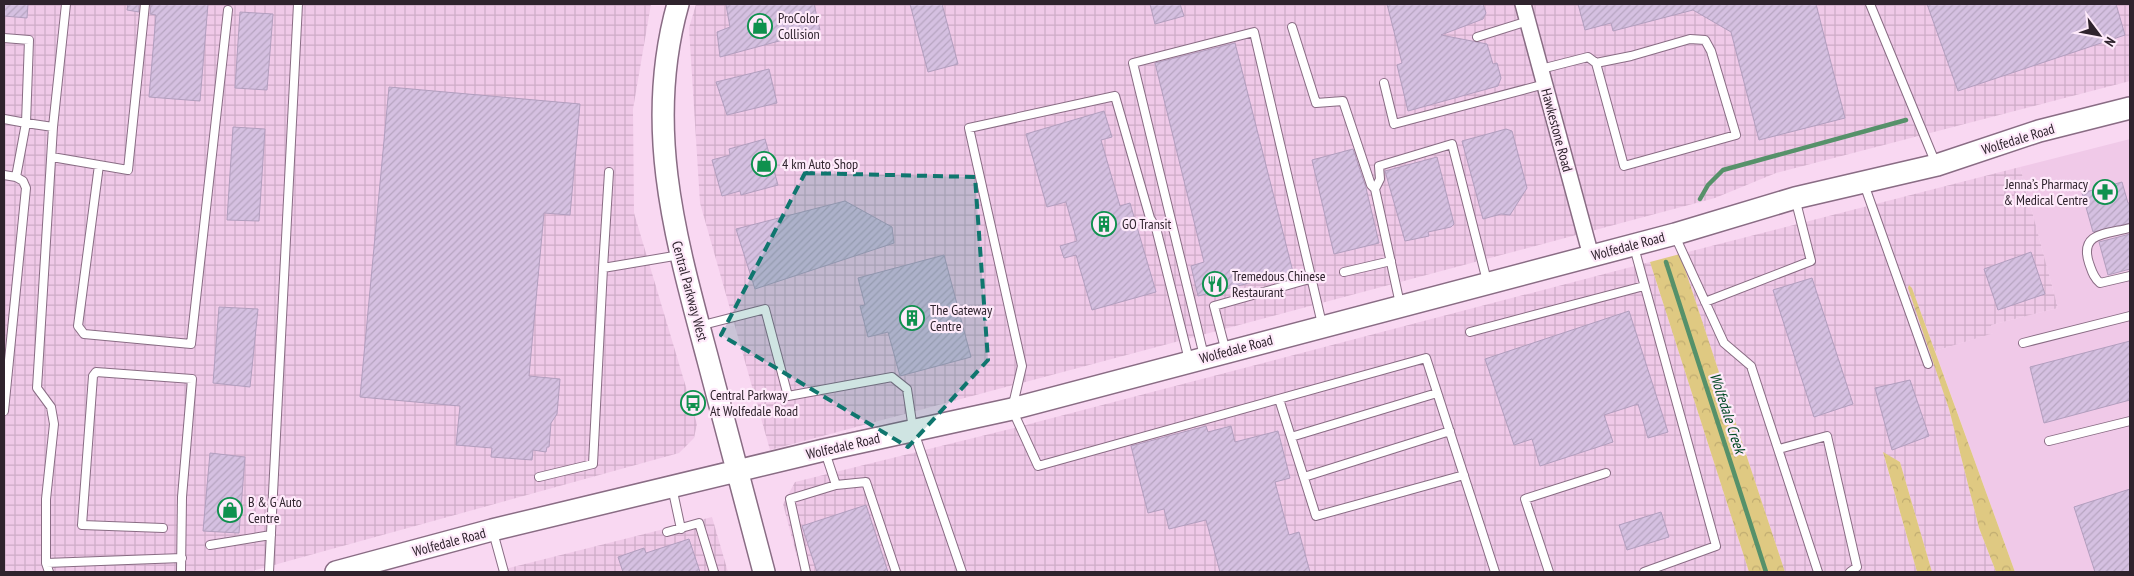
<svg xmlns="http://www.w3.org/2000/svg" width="2134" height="576" font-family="'PT Sans Narrow',sans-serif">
  <defs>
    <pattern id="industrial-grid" width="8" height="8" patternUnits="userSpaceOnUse" patternTransform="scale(1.25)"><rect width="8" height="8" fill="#f0c9e8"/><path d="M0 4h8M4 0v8" fill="none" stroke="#ceacc7"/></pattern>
    <pattern id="forest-crowns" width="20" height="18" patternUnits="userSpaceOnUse" patternTransform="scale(1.25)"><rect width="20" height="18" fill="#dfc982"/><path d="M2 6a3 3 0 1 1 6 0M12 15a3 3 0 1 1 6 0" fill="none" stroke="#c0ac71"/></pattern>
    <pattern id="building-hatch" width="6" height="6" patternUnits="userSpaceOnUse" patternTransform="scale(1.25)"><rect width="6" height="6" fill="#d5c0e1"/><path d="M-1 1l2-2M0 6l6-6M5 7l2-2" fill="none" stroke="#b7a5c1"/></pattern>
  </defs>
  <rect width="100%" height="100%" fill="#f9d8f2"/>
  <path fill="#f0c9e8" d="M2130,139V572H2015L1935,351L1993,333L1991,325L2058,308L2020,167Z"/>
  <path fill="url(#industrial-grid)" d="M4,4H651L633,109L634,213L697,424L694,438L679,453L249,572H4Z
    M696,4H2130V81L1776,173L1715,198L770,450L700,203L689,28Z
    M2020,167L2058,308L1991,325L1994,333L1935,351L1912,288L1949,409L1979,528L1996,572H1932L1900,462L1883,453L1917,572H1785L1680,254Z
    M1650,262L1749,572H801L783,504L795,482L1010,429Z
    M712,517L728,572H493Z"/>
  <path fill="url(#forest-crowns)" d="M1680,254L1785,572H1749L1650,262Z
    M1909,285L1912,288L2015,572H1996L1979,528L1949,409L1908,288Z
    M1883,452L1900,462L1932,572H1917Z"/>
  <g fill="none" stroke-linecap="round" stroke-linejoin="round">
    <path stroke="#56916a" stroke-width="4.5" d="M1700,199L1708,185L1723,170L1906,120
      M1666,262L1766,572"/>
  </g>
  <path fill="url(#building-hatch)" stroke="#b29ebe" d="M4,4H28L27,18L4,16Z
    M128,4H139V12L127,10Z
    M151,4H208L200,101L149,97L156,15L150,14Z
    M732,4H814L820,30L720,57L717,32L730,27L726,5Z
    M910,4H942L958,64L928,72Z
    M1150,4H1180L1184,16L1155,24Z
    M1387,4H1483L1486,13L1483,19L1441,35L1487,44L1493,64L1497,63L1501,78L1498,86L1408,111L1397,65L1402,63Z
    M1578,4H1816L1845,118L1759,140L1731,32L1693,10L1613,31L1611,23L1585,30Z
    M1927,4H2116L2125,35L1958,91Z
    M240,12L273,14L267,90L235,88Z
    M1235,43L1293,272L1198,296L1191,266L1204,262L1155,63Z
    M769,69L777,103L727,115L716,82Z
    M389,87L580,104L570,215L544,213L529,376L560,379L557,414L551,423L549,447H547L546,452L533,450L532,460L491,457L492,448L456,445L460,406L360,397Z
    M1104,111L1112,137L1101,140L1120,206L1130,203L1156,292L1092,310L1076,255L1064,258L1060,246L1077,241L1066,202L1047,207L1026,134Z
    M233,127L265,129L259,221L227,220Z
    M1506,129L1512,131L1527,188L1510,215L1501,214L1483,219L1462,141Z
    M765,139L778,185L741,195L740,191L722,196L712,160L730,155L729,149Z
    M1353,149L1366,188L1379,243L1334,254L1312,160Z
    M1437,157L1454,224L1451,227L1428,232L1429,236L1405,241L1385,171Z
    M2122,182L2128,203H2130V223L2093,232L2082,193Z
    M845,201L892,227L894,243L755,289L736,229Z
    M2130,234V269L2108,275L2099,242Z
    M2031,252L2045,294L1998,310L1984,269Z
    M944,255L971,357L900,376L888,332L868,337L860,306L865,305L858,278Z
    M1812,278L1853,404L1814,417L1773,290Z
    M219,307L258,309L250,387L213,383Z
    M1629,311L1668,432L1648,438L1638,404L1604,415L1613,442L1540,466L1532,439L1514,445L1485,359Z
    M2130,341V400L2044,423L2030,367Z
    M1910,380L1929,436L1892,450L1875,388Z
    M1206,426L1208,432L1231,426L1235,442L1278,431L1290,478L1275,482L1289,535L1299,532L1310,572H1220L1206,520L1169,529L1164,509L1148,513L1131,446Z
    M210,453L245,457L239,533L203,531Z
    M2130,489V572H2095L2074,507Z
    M866,505L888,572H817L802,526Z
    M1661,512L1669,537L1627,550L1619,525Z
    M689,539L700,572H623L618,557L644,548L646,553Z"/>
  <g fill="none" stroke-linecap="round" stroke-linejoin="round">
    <defs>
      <path id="lane" d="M1870,4L1936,164
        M1292,27L1316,103L1343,101L1371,185L1375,189L1400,304
        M1477,37L1528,21
        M4,38L29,40L26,123L53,127
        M1541,69L1588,57L1596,63L1631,56L1690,39L1705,40L1711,51L1736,135L1624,166L1596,63
        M1384,83L1394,124L1545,84
        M4,119L26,123L16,177L4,175
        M52,157L128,170L145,4
        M99,165L78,326L84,334L191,344L228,10
        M1864,184L1928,364
        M1375,189L1380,179L1379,166L1452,144L1487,281
        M2130,228C2107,234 2079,232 2089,263C2092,271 2093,277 2100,283L2130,276
        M1675,236L1724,343L1751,366L1818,572
        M1634,247L1716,546L1644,572
        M603,268L609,172
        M1344,272L1391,261
        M1705,302L1811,261L1795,198
        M699,326L765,309L788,396L892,377L907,389L913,429L962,572
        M1470,332L1644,286
        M2023,343L2130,316
        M1226,352L1214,306L1313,278
        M1204,356L1133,63L1254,32L1322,324
        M1189,360L1156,228L1150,218L1115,96L969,128L1022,366L1012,409L1038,466L1426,358L1495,572
        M1279,399L1316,516L1464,475
        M4,411L26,188L23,181L16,177
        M1291,437L1437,393
        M2049,441L2130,421
        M1779,449L1827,436L1857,567L1850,572
        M825,452L836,485L866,482L896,572
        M539,477L593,464L603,268L680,255
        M1304,477L1450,431
        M672,487L681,529
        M163,528L82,525L93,376L96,372L192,379L182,497L181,572
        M493,532L504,572
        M667,532L699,523L714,572
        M210,545L271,535
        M46,563L182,558
        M49,572L46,563V499L54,424L51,407L37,388L53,127L66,4
        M269,572L298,4
        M806,572L790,499L836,485
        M1549,572L1525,499L1606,473"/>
      <path id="street" d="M1523,4L1591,256"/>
      <path id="secondary" d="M678,4C643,128 676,240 708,360C727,431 745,502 764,572
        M336,572L492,530L824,450L1012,409L1675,234L1795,198L1937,165L2039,131L2130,108"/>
    </defs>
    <use href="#lane" stroke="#896c84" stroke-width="10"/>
    <use href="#street" stroke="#896c84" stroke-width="18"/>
    <use href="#secondary" stroke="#896c84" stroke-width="24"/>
    <use href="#lane" stroke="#fff" stroke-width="8"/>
    <use href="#street" stroke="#fff" stroke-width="15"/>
    <use href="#secondary" stroke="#fff" stroke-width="21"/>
  </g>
  <path fill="#0f766e" fill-opacity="0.2" stroke="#0f766e" stroke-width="4" stroke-dasharray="10 6" stroke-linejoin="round" d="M805,173L975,177L988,360L908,447L721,335Z"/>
  <defs>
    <symbol id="shop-ring" viewBox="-11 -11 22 22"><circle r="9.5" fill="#feeafa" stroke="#0f914e" stroke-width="1.5"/><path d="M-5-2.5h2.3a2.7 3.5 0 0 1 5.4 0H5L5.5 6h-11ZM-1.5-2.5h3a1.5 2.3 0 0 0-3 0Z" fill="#0f914e"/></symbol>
    <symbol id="pharmacy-ring" viewBox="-11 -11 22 22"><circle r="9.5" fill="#feeafa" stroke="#0f914e" stroke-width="1.5"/><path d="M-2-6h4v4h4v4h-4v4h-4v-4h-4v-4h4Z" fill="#0f914e"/></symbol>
    <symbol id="building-ring" viewBox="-11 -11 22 22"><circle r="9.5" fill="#feeafa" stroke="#0f914e" stroke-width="1.5"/><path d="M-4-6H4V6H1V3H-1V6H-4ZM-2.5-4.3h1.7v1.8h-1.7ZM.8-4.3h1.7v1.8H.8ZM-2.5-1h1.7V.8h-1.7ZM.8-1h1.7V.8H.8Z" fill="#0f914e"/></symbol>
    <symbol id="restaurant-ring" viewBox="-11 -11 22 22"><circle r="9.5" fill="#feeafa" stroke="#0f914e" stroke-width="1.5"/><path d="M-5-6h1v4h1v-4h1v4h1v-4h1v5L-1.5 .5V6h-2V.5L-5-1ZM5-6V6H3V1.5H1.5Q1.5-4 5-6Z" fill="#0f914e"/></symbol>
    <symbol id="bus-ring" viewBox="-11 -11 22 22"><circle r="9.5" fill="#feeafa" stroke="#0f914e" stroke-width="1.5"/><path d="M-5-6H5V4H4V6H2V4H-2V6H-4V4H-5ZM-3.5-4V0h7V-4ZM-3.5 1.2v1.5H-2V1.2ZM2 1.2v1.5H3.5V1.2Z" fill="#0f914e"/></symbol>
  </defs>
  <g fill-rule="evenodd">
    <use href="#shop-ring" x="746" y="12" width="28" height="28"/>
    <use href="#shop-ring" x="750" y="150" width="28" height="28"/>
    <use href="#pharmacy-ring" x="2091" y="178" width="28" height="28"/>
    <use href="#building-ring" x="1090" y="210" width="28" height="28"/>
    <use href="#restaurant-ring" x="1201" y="270" width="28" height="28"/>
    <use href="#building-ring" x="898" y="304" width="28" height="28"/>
    <use href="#bus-ring" x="679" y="389" width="28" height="28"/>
    <use href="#shop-ring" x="216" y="496" width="28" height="28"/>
  </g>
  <g text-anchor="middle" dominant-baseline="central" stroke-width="4.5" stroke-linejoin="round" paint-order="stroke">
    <g font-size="14" fill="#2f232d" stroke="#feeafa" text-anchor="start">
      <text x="778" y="18">ProColor<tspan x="778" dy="16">Collision</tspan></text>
      <text x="782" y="164">4 km Auto Shop</text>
      <text x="2088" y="184" text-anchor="end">Jenna’s Pharmacy<tspan x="2088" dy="16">&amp; Medical Centre</tspan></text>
      <text x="1122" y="224">GO Transit</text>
      <text x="1232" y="276">Tremedous Chinese<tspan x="1232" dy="16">Restaurant</tspan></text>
      <text x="930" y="310">The Gateway<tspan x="930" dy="16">Centre</tspan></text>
      <text x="710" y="395">Central Parkway<tspan x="710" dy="16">At Wolfedale Road</tspan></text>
      <text x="248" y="502">B &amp; G Auto<tspan x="248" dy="16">Centre</tspan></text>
    </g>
    <g font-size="14" fill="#2f232d" stroke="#feeafa">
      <text transform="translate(1557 130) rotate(75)">Hawkestone Road</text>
      <text transform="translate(2018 139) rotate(-17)">Wolfedale Road</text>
      <text transform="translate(1628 246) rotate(-15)">Wolfedale Road</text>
      <text transform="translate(690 291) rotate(75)">Central Parkway West</text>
      <text transform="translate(1236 349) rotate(-15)">Wolfedale Road</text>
      <text transform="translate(843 446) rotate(-13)">Wolfedale Road</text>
      <text transform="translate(449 542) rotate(-15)">Wolfedale Road</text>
    </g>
    <g font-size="15" font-style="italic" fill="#004923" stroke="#feeafa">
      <text transform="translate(1728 413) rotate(72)">Wolfedale Creek</text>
    </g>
  </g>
  <rect width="2134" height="576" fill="none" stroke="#2f232d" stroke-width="10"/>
  <g transform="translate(2099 35) rotate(122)" stroke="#feeafa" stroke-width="4" paint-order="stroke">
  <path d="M0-4L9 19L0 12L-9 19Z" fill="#2f232d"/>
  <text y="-8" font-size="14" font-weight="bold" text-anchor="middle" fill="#2f232d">N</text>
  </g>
</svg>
